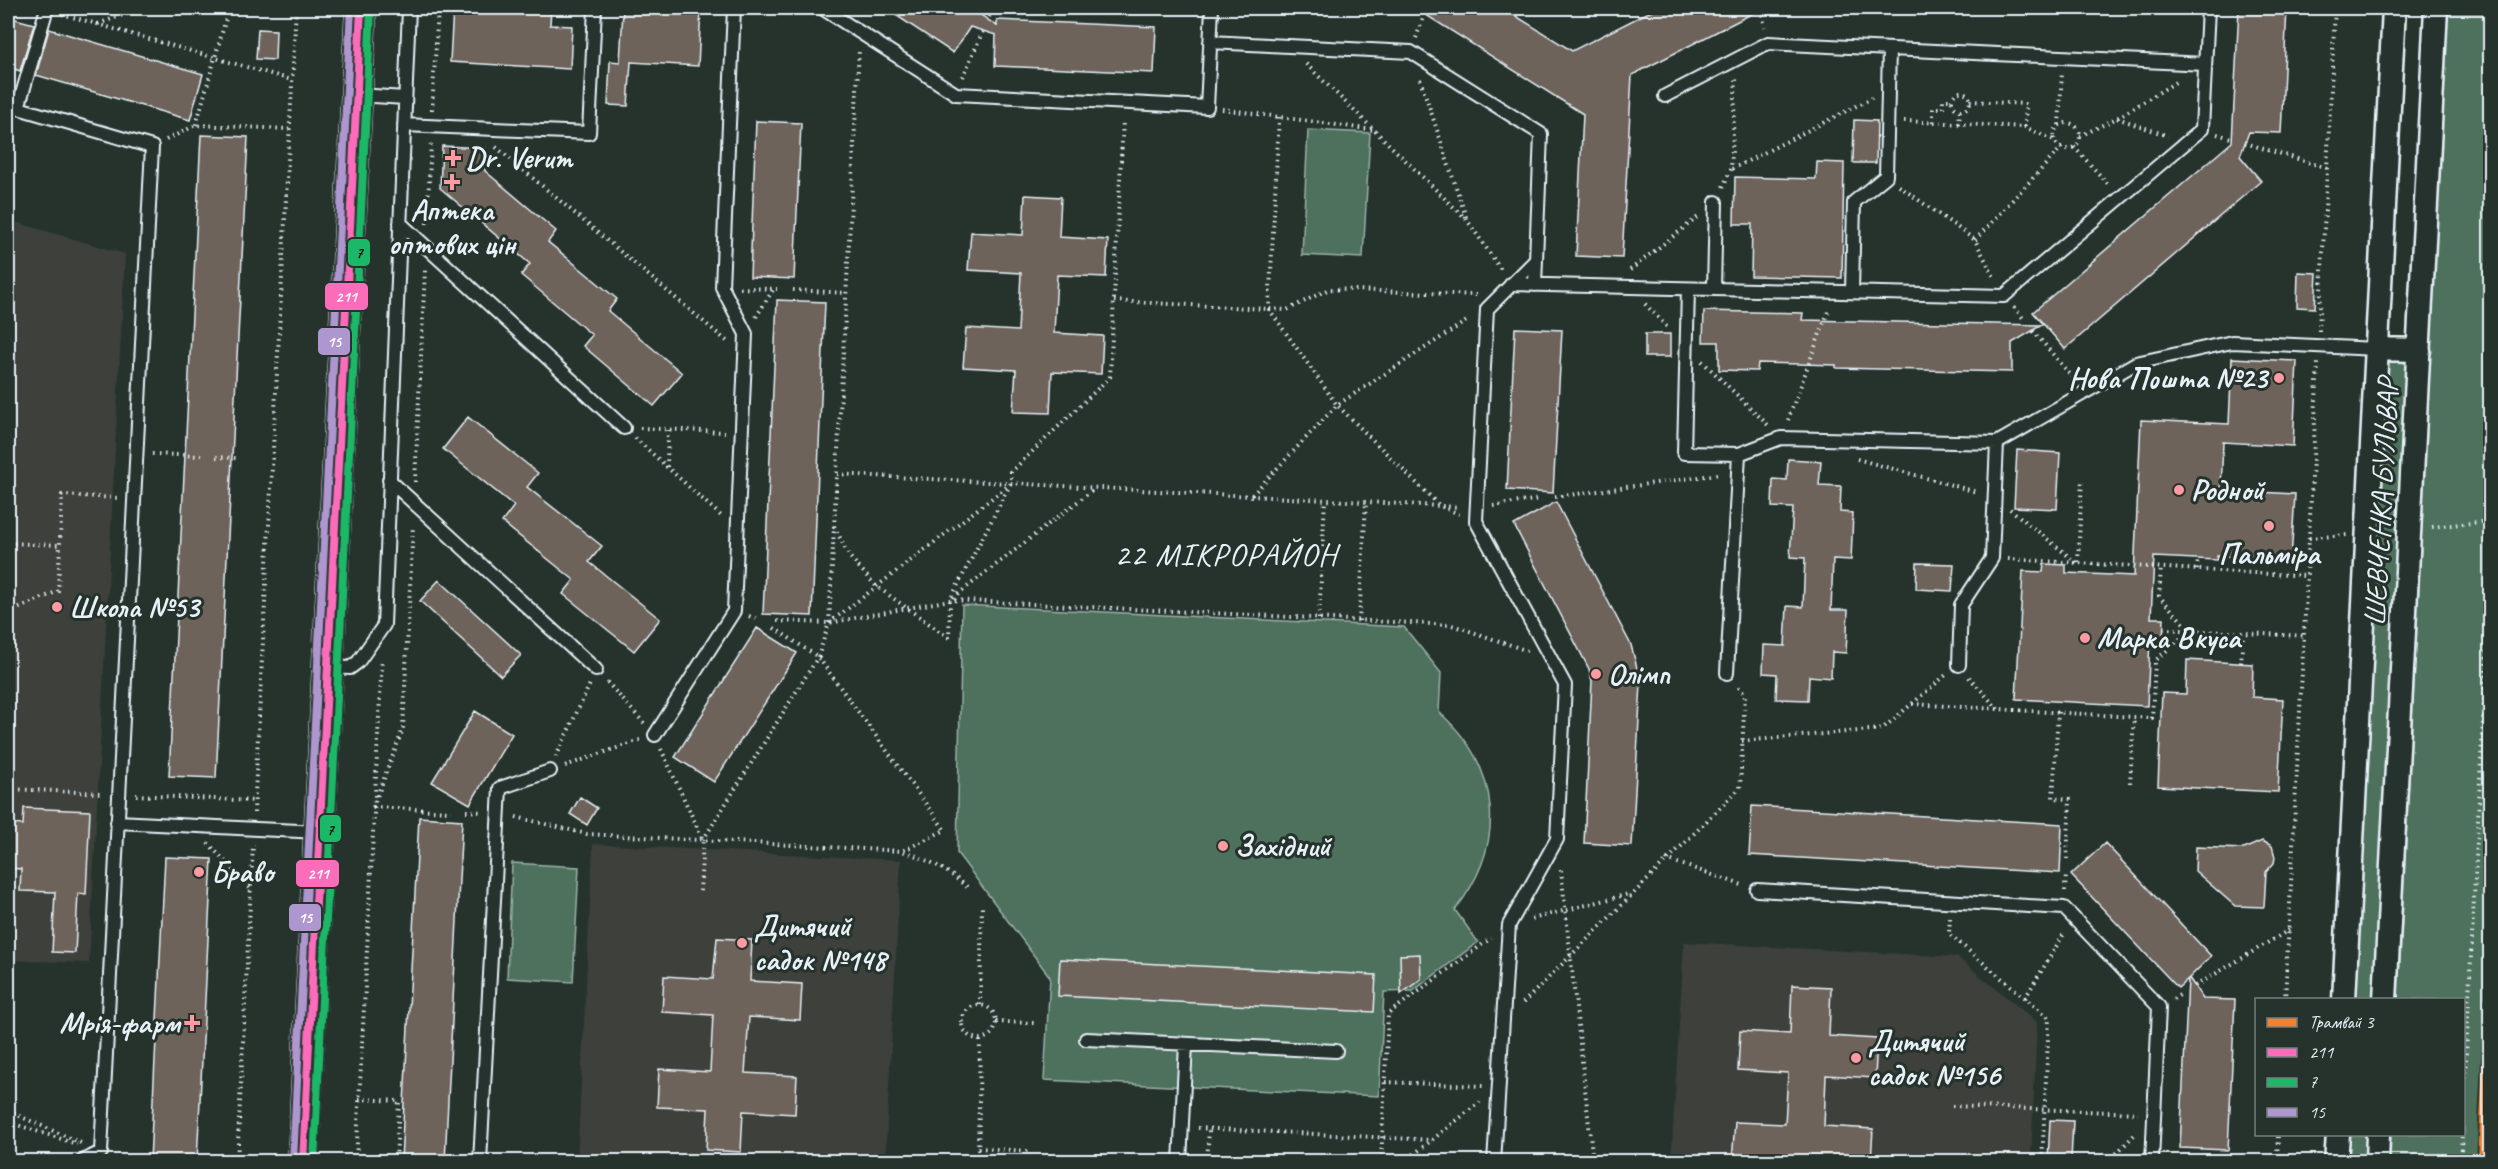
<svg xmlns="http://www.w3.org/2000/svg" width="2498" height="1169" font-family="Caveat,sans-serif">
  <rect width="100%" height="100%" fill="#26332d"/>
  <filter id="ink" filterUnits="userSpaceOnUse"><feTurbulence type="fractalNoise" baseFrequency=".0167" numOctaves="2"/><feDisplacementMap in="SourceGraphic" scale="12" xChannelSelector="R" yChannelSelector="G"/><feConvolveMatrix kernelMatrix="1 2 1 2 8 2 1 2 1" color-interpolation-filters="sRGB"/></filter>
  <g filter="url(#ink)">
    <path fill="#3c413a" d="M8,220L125,254L89,963L8,960Z
      M593,844L901,860L885,1161L577,1162Z
      M1684,942L1957,957L2037,1022L2031,1161L1671,1162Z"/>
    <path fill="#4e715c" stroke="#9bb1aa" stroke-width="1.5" d="M2448,8H2490V1161H2390L2391,1135L2464,1134V1000L2398,999Z
      M1308,130L1370,133L1363,258L1302,255Z
      M2385,358L2409,359L2377,999L2353,1000Z
      M962,605L1404,627L1441,673L1439,712C1502,768 1507,844 1455,910L1478,942L1413,991L1384,992L1379,1096L1044,1080L1050,977L957,853Z
      M512,863L579,867L573,982L507,978Z
      M2346,1135H2370L2368,1161L2345,1162Z"/>
    <path fill="#6e635a" stroke="#e8f1f8" stroke-width="1.5" d="M453,8H551L550,25L572,26L570,69L450,62Z
      M634,8H701L698,66L631,62L628,106L608,105L610,61L620,62L623,11L634,12Z
      M885,8H982L978,13L997,26V20L1156,27L1154,73L995,66L996,35L970,27L953,53Z
      M1415,8H1503L1572,51L1657,8H1763L1632,75L1622,258L1576,256L1583,114Z
      M2239,8H2287L2281,133L2249,132L2240,156L2261,181L2065,349L2033,312L2232,142Z
      M8,17L34,24L20,71L8,67Z
      M49,29L203,74L190,120L36,75Z
      M258,29L276,30L275,60L256,59Z
      M1854,120L1877,121L1876,163H1853Z
      M756,121L801,123L794,279L750,277Z
      M201,135L248,137L216,778L169,776Z
      M442,146L486,148L485,171L556,231L548,242L617,299L608,311L682,373L654,406L583,346L592,335L521,275L530,264L440,188Z
      M1817,162L1844,163L1842,278L1751,276L1752,224H1734L1735,177L1816,179Z
      M1025,195L1061,197L1059,237L1108,240L1106,277L1057,275L1054,333L1103,336L1101,374L1052,372L1050,413L1013,412L1016,370L963,367L966,328L1018,331L1021,273L968,270L971,232L1023,235Z
      M2298,272L2317,273L2315,308L2297,307Z
      M777,300L825,302L812,616L763,614Z
      M1704,311L1803,313L1802,320L2042,325L2012,343V372L1836,368V365L1758,363L1757,371L1719,370V342H1703Z
      M1515,328L1562,330L1553,493L1507,490Z
      M1645,334H1670V357H1645Z
      M2232,358L2297,361L2293,446L2223,442L2221,490L2295,494L2291,560L2217,556V560L2154,557L2151,618H2164L2163,640L2150,639L2147,706L2016,699L2023,571L2043,572L2044,564L2066,565V573L2134,576L2141,420L2229,424Z
      M468,417L538,473L527,487L602,546L589,562L660,619L634,651L563,594L574,580L502,522L514,506L443,449Z
      M2017,450L2060,453L2057,509L2014,507Z
      M1788,459L1821,461L1819,485L1841,486L1840,512L1853,513L1851,560L1833,559L1831,610H1848L1846,653L1832,652L1831,678L1809,676L1808,700L1776,699L1777,674L1763,673L1764,645L1785,646L1787,606L1803,607L1805,558L1790,557L1793,508L1772,507L1773,479L1787,480Z
      M1556,502L1631,645L1641,683L1632,846L1584,843L1592,681L1589,669L1514,525Z
      M1917,563L1954,564L1952,591L1916,589Z
      M439,580L521,655L501,676L420,601Z
      M757,628L797,653L714,782L675,757Z
      M2187,660L2253,664L2252,697L2283,699L2278,792L2158,786L2162,693L2186,694Z
      M475,711L512,734L470,804L432,782Z
      M580,797L597,808L587,825L570,814Z
      M1752,806L2062,824L2060,873L1749,855Z
      M24,808L90,811L86,894L78,893L75,953L52,952L55,892L20,891L21,869L8,868V824L23,825Z
      M419,817L462,820L445,1161H401Z
      M2262,841L2272,846L2275,857L2274,863L2266,872L2264,907L2235,906L2195,871L2196,847L2244,849Z
      M2105,843L2211,956L2189,978L2203,999L2235,1000L2228,1150L2180,1148L2188,979L2178,988L2071,875Z
      M165,857L212,859L197,1161H150Z
      M717,938L752,940L750,981L802,984L800,1020L749,1017L745,1073L797,1076L795,1114L743,1111L741,1152L706,1150L708,1109L657,1107L659,1069L710,1072L713,1015L662,1012L664,976L713,979Z
      M1420,954L1421,979L1401,994L1400,955Z
      M1060,959L1376,975L1374,1012L1058,996Z
      M1792,985L1831,987L1829,1036L1877,1039L1875,1078L1826,1075L1824,1126L1873,1129L1871,1161H1732L1735,1122L1785,1124L1788,1073L1738,1070L1740,1031L1790,1034Z
      M2050,1120L2073,1121L2071,1161H2048Z"/>
    <g fill="none" stroke-linecap="round" stroke-linejoin="round">
      <defs>
        <path id="service" d="M822,8L956,94L1207,107L1212,8
          M1210,42L1411,52L1541,134L1535,285
          M358,95L405,98
          M1665,96L1768,43L2205,64
          M8,105L152,147L101,1152L81,1162
          M18,108L47,8
          M404,125L589,133L595,8
          M400,223L624,428
          M1511,284L2004,296L2202,129L2208,8
          M1688,289L1684,453L1739,454L1781,438L1997,443L2136,363L2232,342L2376,349
          M1714,289L1716,202
          M1852,292L1854,202L1886,176L1889,49
          M389,480L596,670
          M1959,665L1961,605L1992,558L1997,443
          M328,667L350,668L358,662L384,625L409,8
          M1727,673L1739,454
          M655,735L734,611L746,334L722,287L734,8
          M117,822L320,832
          M1757,890L2064,908L2159,1007L2152,1162
          M1086,1039L1336,1051
          M480,1162L500,788L550,771
          M1180,1162L1186,1044
          M1494,1162L1509,925L1557,839L1565,685L1476,521L1487,309L1536,260"/>
        <path id="minor" d="M2376,349L2419,350
          M2344,1000L2394,8
          M2385,1000L2436,8
          M2336,1162L2338,1134
          M2377,1162L2378,1134"/>
        <path id="tertiary" d="M303,1162L361,8"/>
      </defs>
      <use href="#service" stroke="#e8f1f8" stroke-width="16"/>
      <use href="#minor" stroke="#e8f1f8" stroke-width="27"/>
      <use href="#tertiary" stroke="#e8f1f8" stroke-width="33"/>
      <path stroke="#e8f1f8" stroke-width="4" stroke-dasharray="1.5 4.5" stroke-linecap="butt" d="M1761,9L1765,27
        M62,14L292,80
        M989,17L993,8
        M98,24L142,8
        M1416,38L1424,16
        M1306,64L1467,220L1502,271
        M963,77L983,31
        M1420,79L1467,220
        M1952 101a9 9 0 1 1 18 0a9 9 0 1 1-18 0Z
        M1970,101L2026,104L2025,127
        M1222,109L1373,130
        M432,110L438,8
        M1279,117L1269,309L1337,405L1440,506L1459,514
        M2117,118L2168,136
        M1904,121L2025,127L2056,141
        M1933,122V108H1943V100H1952
        M2054 136a13 13 0 1 1 26 0a13 13 0 1 1-26 0Z
        M1959,124L1960,110
        M196,125L229,8
        M2059,125L2062,73
        M2217,134L2231,138
        M2080,136L2117,118L2179,80
        M166,140L196,125L289,129
        M2245,143L2327,168
        M496,147L729,343
        M2074,147L2110,186
        M1732,169L1872,98
        M1899,186L1975,240L1995,279
        M1723,187L1731,169L1736,79
        M427,224L431,142
        M1975,240L2062,147
        M1630,270L1698,217
        M740,288L777,289
        M793,290L846,293
        M1114,301L1287,310L1329,289L1477,295
        M1645,304L1669,329
        M2014,307L2023,318
        M756,317L773,290
        M2033,331L2075,380
        M2319,331L2335,8
        M1702,361L1768,425
        M1788,420L1829,309
        M640,428L725,432
        M635,438L721,516
        M152,454L201,456
        M216,457L236,458
        M1857,459L1977,492
        M667,467L668,430
        M837,474L1459,507
        M415,482L425,270
        M1252,495L1337,405L1468,320
        M1555,497L1720,474
        M1493,506L1540,499
        M2010,509L2077,563
        M834,526L849,556L876,586L949,638
        M2432,527L2490,521
        M2309,538L2347,535
        M8,543L60,545
        M2008,559L2307,576
        M2078,562L2082,479
        M2197,570L2198,559
        M953,598L1094,489
        M8,613L58,591L62,495L118,498
        M749,616L760,620
        M1319,619L1325,500
        M777,621L829,623L950,600L1452,625L1528,651
        M1359,621L1366,502
        M829,623L1009,485
        M774,628L818,657L945,830L902,851
        M2163,629L2304,636
        M949,638L950,600L1011,483V472L1110,377L1123,120
        M2241,663L2243,633
        M1969,677L1998,709
        M607,682L644,723
        M1912,704L2152,718L2155,661L2190,630L2159,596L2161,567
        M2058,712L2053,798L2070,799L2067,859
        M1742,741L1882,729L1946,675
        M661,749L703,840L700,892
        M556,757L590,684
        M565,766L640,740
        M2130,783L2134,717
        M8,789L101,793
        M136,795L255,801
        M373,807L403,729L413,525
        M373,807L451,811
        M466,811L482,812
        M254,813L296,8
        M516,817L587,834L902,851C928,859 946,869 967,887
        M703,840L818,657L829,623L859,50
        M208,843L250,888
        M1666,859L1742,885
        M1561,870L1593,1162
        M2065,891L2066,874
        M1950,918L1949,934L2049,1018L2042,1162
        M1532,919L1629,894
        M2195,986L2289,930
        M2025,998L2065,932
        M2173,999L2183,993
        M2285,1000L2318,362
        M1523,1003L1740,788L1745,694L1738,686
        M980,1005L982,907
        M962 1022a17 17 0 1 1 34 0a17 17 0 1 1-34 0Z
        M996,1022L1035,1023
        M1385,1082L1483,1086
        M2464,1096L2490,582
        M359,1099L399,1101L396,1162
        M1952,1106L2138,1113
        M8,1111L81,1143
        M8,1122L77,1144
        M1198,1128L1432,1140
        M978,1148L1028,1151
        M237,1162L253,844
        M356,1162L382,659
        M978,1162L980,1039
        M1207,1162L1209,1129
        M1381,1162L1388,1014L1491,938
        M1404,1162L1480,1102
        M2108,1162L2137,1132
        M2277,1162L2278,1134
        M2460,1162L2462,1134"/>
      <use href="#service" stroke="#26332d" stroke-width="12"/>
      <use href="#minor" stroke="#26332d" stroke-width="22"/>
      <use href="#tertiary" stroke="#26332d" stroke-width="28"/>
      <defs>
        <path id="bus-1" d="M303,1162L361,8"/>
        <path id="bus-2" d="M314,1162L371,9"/>
        <path id="bus-3" d="M293,1161L351,8"/>
      </defs>
      <use href="#bus-1" stroke="#26332d" stroke-width="12"/>
      <use href="#bus-2" stroke="#26332d" stroke-width="12"/>
      <use href="#bus-3" stroke="#26332d" stroke-width="12"/>
      <use href="#bus-1" stroke="#fb6dba" stroke-width="8"/>
      <use href="#bus-2" stroke="#1ab867" stroke-width="8"/>
      <use href="#bus-3" stroke="#ae96cf" stroke-width="8"/>
      <defs>
        <path id="tram-1" d="M2482,1162L2490,1001"/>
      </defs>
      <use href="#tram-1" stroke="#26332d" stroke-width="12"/>
      <use href="#tram-1" stroke="#f4812d" stroke-width="8"/>
    </g>
  </g>
  <g fill="#ff9aa2" stroke="#26332d" stroke-width="2">
    <path d="M450 149h6v6h6v6h-6v6h-6v-6h-6v-6h6z"/>
    <path d="M449 173h6v6h6v6h-6v6h-6v-6h-6v-6h6z"/>
    <circle cx="2279" cy="378" r="6"/>
    <circle cx="2179" cy="490" r="6"/>
    <circle cx="2269" cy="526" r="6"/>
    <circle cx="57" cy="607" r="6"/>
    <circle cx="2085" cy="638" r="6"/>
    <circle cx="1596" cy="674" r="6"/>
    <circle cx="1223" cy="846" r="6"/>
    <circle cx="199" cy="872" r="6"/>
    <circle cx="742" cy="943" r="6"/>
    <path d="M189 1014h6v6h6v6h-6v6h-6v-6h-6v-6h6z"/>
    <circle cx="1856" cy="1058" r="6"/>
  </g>
  <g text-anchor="middle" dominant-baseline="central" stroke-width="6" stroke-linejoin="round" paint-order="stroke">
    <g font-size="30" font-weight="bold" fill="#e8f1f8" stroke="#26332d" text-anchor="start">
      <text x="466" y="158">Dr. Verum</text>
      <text x="452" y="210" text-anchor="middle">Аптека<tspan x="452" dy="34">оптових цін</tspan></text>
      <text x="2267" y="378" text-anchor="end">Нова Пошта №23</text>
      <text x="2191" y="490">Родной</text>
      <text x="2269" y="554" text-anchor="middle">Пальміра</text>
      <text x="69" y="607">Школа №53</text>
      <text x="2097" y="638">Марка Вкуса</text>
      <text x="1608" y="674">Олімп</text>
      <text x="1235" y="846">Західний</text>
      <text x="211" y="872">Браво</text>
      <text x="754" y="926">Дитячий<tspan x="754" dy="34">садок №148</tspan></text>
      <text x="180" y="1023" text-anchor="end">Мрія-фарм</text>
      <text x="1868" y="1041">Дитячий<tspan x="1868" dy="34">садок №156</tspan></text>
    </g>
    <g font-size="30" fill="#e8f1f8" stroke="#26332d">
      <text transform="translate(2381 502) rotate(-87)">ШЕВЧЕНКА БУЛЬВАР</text>
    </g>
    <g font-size="32" letter-spacing="1.5" fill="#e8f1f8" stroke="#26332d">
      <text x="1226" y="554">22 МІКРОРАЙОН</text>
    </g>
  </g>
  <g stroke="#26332d" stroke-width="2">
    <rect x="347" y="238" width="24" height="29" rx="6" fill="#1ab867"/>
    <rect x="324" y="282" width="45" height="29" rx="6" fill="#fb6dba"/>
    <rect x="317" y="327" width="34" height="29" rx="6" fill="#ae96cf"/>
    <rect x="319" y="814" width="23" height="29" rx="6" fill="#1ab867"/>
    <rect x="295" y="859" width="45" height="29" rx="6" fill="#fb6dba"/>
    <rect x="288" y="903" width="34" height="29" rx="6" fill="#ae96cf"/>
  </g>
  <g font-size="16" text-anchor="middle" font-weight="bold" fill="#fff">
    <text x="346" y="302">211</text>
    <text x="334" y="347">15</text>
    <text x="318" y="879">211</text>
    <text x="305" y="923">15</text>
  </g>
  <g font-size="16" text-anchor="middle" font-weight="bold" fill="#111">
    <text x="359" y="258">7</text>
    <text x="330" y="835">7</text>
  </g>
  <rect width="2498" height="1169" fill="none" stroke="#26332d" stroke-width="30"/>
  <rect x="15" y="15" width="2468" height="1139" fill="none" stroke="#e8f1f8" stroke-width="2" filter="url(#ink)"/>
  <rect x="2255" y="998" width="210" height="138" fill="#26332d" stroke="#747f7e" stroke-width="1.5"/>
  <rect x="2267" y="1018" width="30" height="9" fill="#f4812d" stroke="#747f7e" stroke-width="1.5"/>
  <text x="2309" y="1028" font-size="18" fill="#e8f1f8">Трамвай 3</text>
  <rect x="2267" y="1048" width="30" height="9" fill="#fb6dba" stroke="#747f7e" stroke-width="1.5"/>
  <text x="2309" y="1058" font-size="18" fill="#e8f1f8">211</text>
  <rect x="2267" y="1078" width="30" height="9" fill="#1ab867" stroke="#747f7e" stroke-width="1.5"/>
  <text x="2309" y="1088" font-size="18" fill="#e8f1f8">7</text>
  <rect x="2267" y="1108" width="30" height="9" fill="#ae96cf" stroke="#747f7e" stroke-width="1.5"/>
  <text x="2309" y="1118" font-size="18" fill="#e8f1f8">15</text>
</svg>
